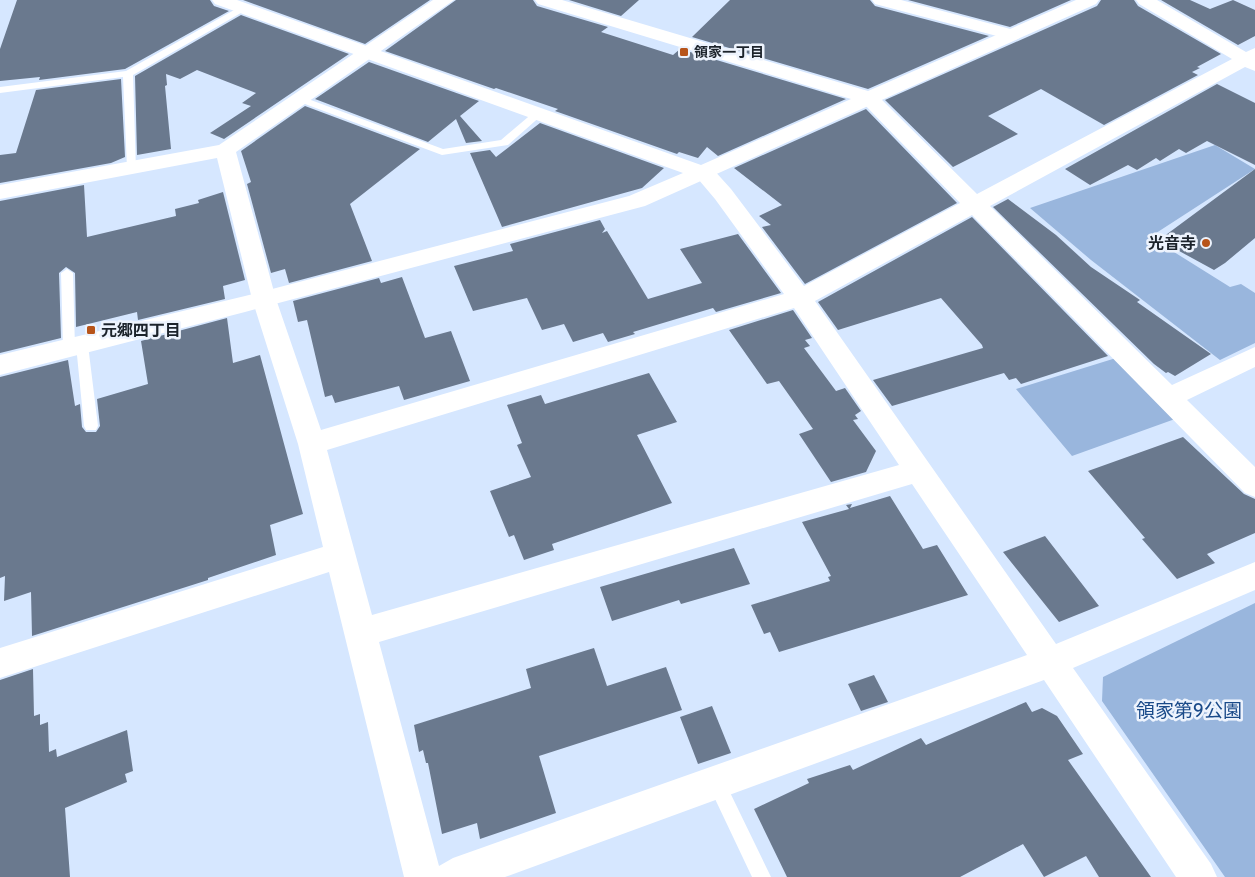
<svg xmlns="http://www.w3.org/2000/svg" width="1255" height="877" font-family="Cabin,'Noto Sans JP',sans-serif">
  <rect width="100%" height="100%" fill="#d6e7ff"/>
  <path fill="#99b6dd" d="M1215,145L1255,169L1150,237L1230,287L1241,284L1255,293V343L1220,360L1091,260L1030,208Z
    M1116,358L1175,419L1072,456L1016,389Z
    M1255,603V877H1225L1102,701L1103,677Z"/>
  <path fill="#6a798e" d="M17,0H210L214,6L229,11L125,69L39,80L40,77L0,81V49Z
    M243,0H430L365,44Z
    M456,0H533L537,6L608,27L601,32L673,55L680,49L846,99L718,156L707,147L698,158L679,152L677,154L555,111L558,109L496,88L494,89L385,51Z
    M569,0H639L621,16Z
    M730,0H870L875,6L989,36L868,89L692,37Z
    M908,0H1071L1010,27Z
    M1101,0H1134L1138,6L1221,54L1197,67L1200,68L1192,72L1198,75L1104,125L1041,89L988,116L1018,134L953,167L885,100L1097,6Z
    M1161,0H1190L1210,9L1233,0L1255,10V36L1238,45Z
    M241,15L349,54L224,139L210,133L251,106L242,103L256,93L197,70L180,79L166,74L167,85L165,86L171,149L137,155L135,76Z
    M369,62L479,101L460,116L482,141L466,143L456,119L428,142L315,99Z
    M121,79L125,157L111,163L0,183V155L16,153L36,90Z
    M1217,84L1255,103V165L1207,141L1186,153L1179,149L1160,161L1156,158L1137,170L1128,165L1090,185L1065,169Z
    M305,106L420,149L350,204L372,261L289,283L285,269L271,273L247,184L251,182L241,151Z
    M866,109L957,203L805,284L762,227L771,225L759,216L782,205L734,168Z
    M540,123L664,168L642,188L502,227L470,153L490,150L496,157Z
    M1255,169V238L1225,263L1214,270L1159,240Z
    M84,185L87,237L176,216L175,209L199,203L198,200L223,192L245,280L223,286L225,299L138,320L137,312L76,327L75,273L66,267L59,273L61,338L0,353V201Z
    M1008,199L1056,235L1091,267L1140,300L1137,302L1211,354L1175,376L1168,372L1166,373L1154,364L993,207Z
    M972,217L1108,356L1021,384L1016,378L1009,380L1004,373L892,406L873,380L983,348L982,345L941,298L838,330L818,302Z
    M600,220L605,229L602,233L607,231L648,299L702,283L680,249L738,234L781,293L716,312L713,308L633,332L635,334L608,342L603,333L573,342L564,324L542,330L527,298L473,311L454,266L513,251L510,244Z
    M402,277L425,338L451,331L470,381L404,400L399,386L335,403L332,395L325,397L307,320L298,322L293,301L379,278L381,283Z
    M793,310L812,338L805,340L810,346L804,348L836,391L845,388L861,411L855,415L858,419L853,420L876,451L866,472L831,482L799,434L813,429L779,381L767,384L729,330Z
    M227,318L233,363L260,355L303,514L270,525L276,555L208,578V580L32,636L31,592L4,601L5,576L0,578V377L68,360L75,406L80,404L82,427L86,432H96L100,426L97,399L148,384L141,341Z
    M649,373L677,422L637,435L672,503L552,544L554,550L524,560L514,535L509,537L490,491L531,477L517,445L522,443L507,405L541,395L545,404Z
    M1183,437L1244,494L1255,499V533L1207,554L1215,563L1177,579L1142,539L1145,538L1088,471Z
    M890,496L923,549L937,545L968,595L779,652L770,632L764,634L751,605L830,581L828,577L831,576L802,522L849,509L846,505L852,504L850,508Z
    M1045,536L1099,606L1059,622L1003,552Z
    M734,548L750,584L681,604L679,600L612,621L600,587Z
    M594,648L607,686L666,667L682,710L539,756L556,813L480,839L477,823L442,834L428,763H426L423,750L419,752L414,725L531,688L526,669Z
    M33,669L34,716L40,714V725L48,722L49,752L56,749L57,757L127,730L133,771L125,774L127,782L65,808L70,877H0V680Z
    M874,675L888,702L861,711L848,684Z
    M1026,702L1032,712L1042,708L1057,716L1083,754L1068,760L1151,877H1099L1086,856L1044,877L1023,844L960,877H787L754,809L809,783L807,779L850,765L853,770L921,738L926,745Z
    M712,706L731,753L698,764L680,717Z"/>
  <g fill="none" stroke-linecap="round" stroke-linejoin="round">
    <path fill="#fff" fill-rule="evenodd" d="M243,5L247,8L246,10L133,75L136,170H128L127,168L123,77L0,93V87L126,71Z
      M300,96L443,149L501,140L534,112L543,114L508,145L442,155L297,101V97Z
      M67,269L73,273L75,348L69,353L63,348L61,273Z
      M82,340L88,345L98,426L96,430H86L84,426L76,345Z
      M716,773L722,776L771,877H752L707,782L710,776Z"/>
    <path fill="#fff" fill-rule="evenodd" d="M433,0H454L236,152L276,299L321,430L784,294L715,199L693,173L696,168L704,167L712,168L731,189L804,286L960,203L862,102L859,98L862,94H876L977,194L1232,59L1139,4L1136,0H1157L1246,52L1255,48V71L1245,67L990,206L1172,385L1255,347V367L1187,400L1255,467V497L1245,493L972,215L815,301L1056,644L1255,562V590L1073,668L1211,864L1217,877H1176L1044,680L505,877H404L329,572L0,678V648L323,547L298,444L252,299L217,158L0,199V185L219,145ZM794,308L899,465L372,615L327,450ZM912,484L1027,655L453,858L439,866L379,642Z
      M872,0H901L1018,31L1021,35L1018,39L1012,40L875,4Z"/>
    <path fill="#fff" fill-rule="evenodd" d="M212,0H237L701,165L851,99L538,4L535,0H562L868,91L1076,0H1099L1096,4L645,206L245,312L0,375V355L245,296L629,196L683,173L215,4Z"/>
  </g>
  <g fill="#b7541a" stroke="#edf3fd" stroke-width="2">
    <rect x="679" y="47" width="10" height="10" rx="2.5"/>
    <circle cx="1206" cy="243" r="5"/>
    <rect x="86" y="325" width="10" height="10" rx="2.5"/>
  </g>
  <g text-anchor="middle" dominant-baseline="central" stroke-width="5" stroke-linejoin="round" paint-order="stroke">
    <g font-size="14" font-weight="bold" fill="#1c232b" stroke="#edf3fd" text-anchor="start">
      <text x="694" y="52">領家一丁目</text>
    </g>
    <g font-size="16" font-weight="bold" fill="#1c232b" stroke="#edf3fd" text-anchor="end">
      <text x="1196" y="243">光音寺</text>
      <text x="101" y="330" text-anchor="start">元郷四丁目</text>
    </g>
    <g font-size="19" fill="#1a4a89" stroke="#edf3fd">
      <text x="1189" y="710">領家第9公園</text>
    </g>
  </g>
</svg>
